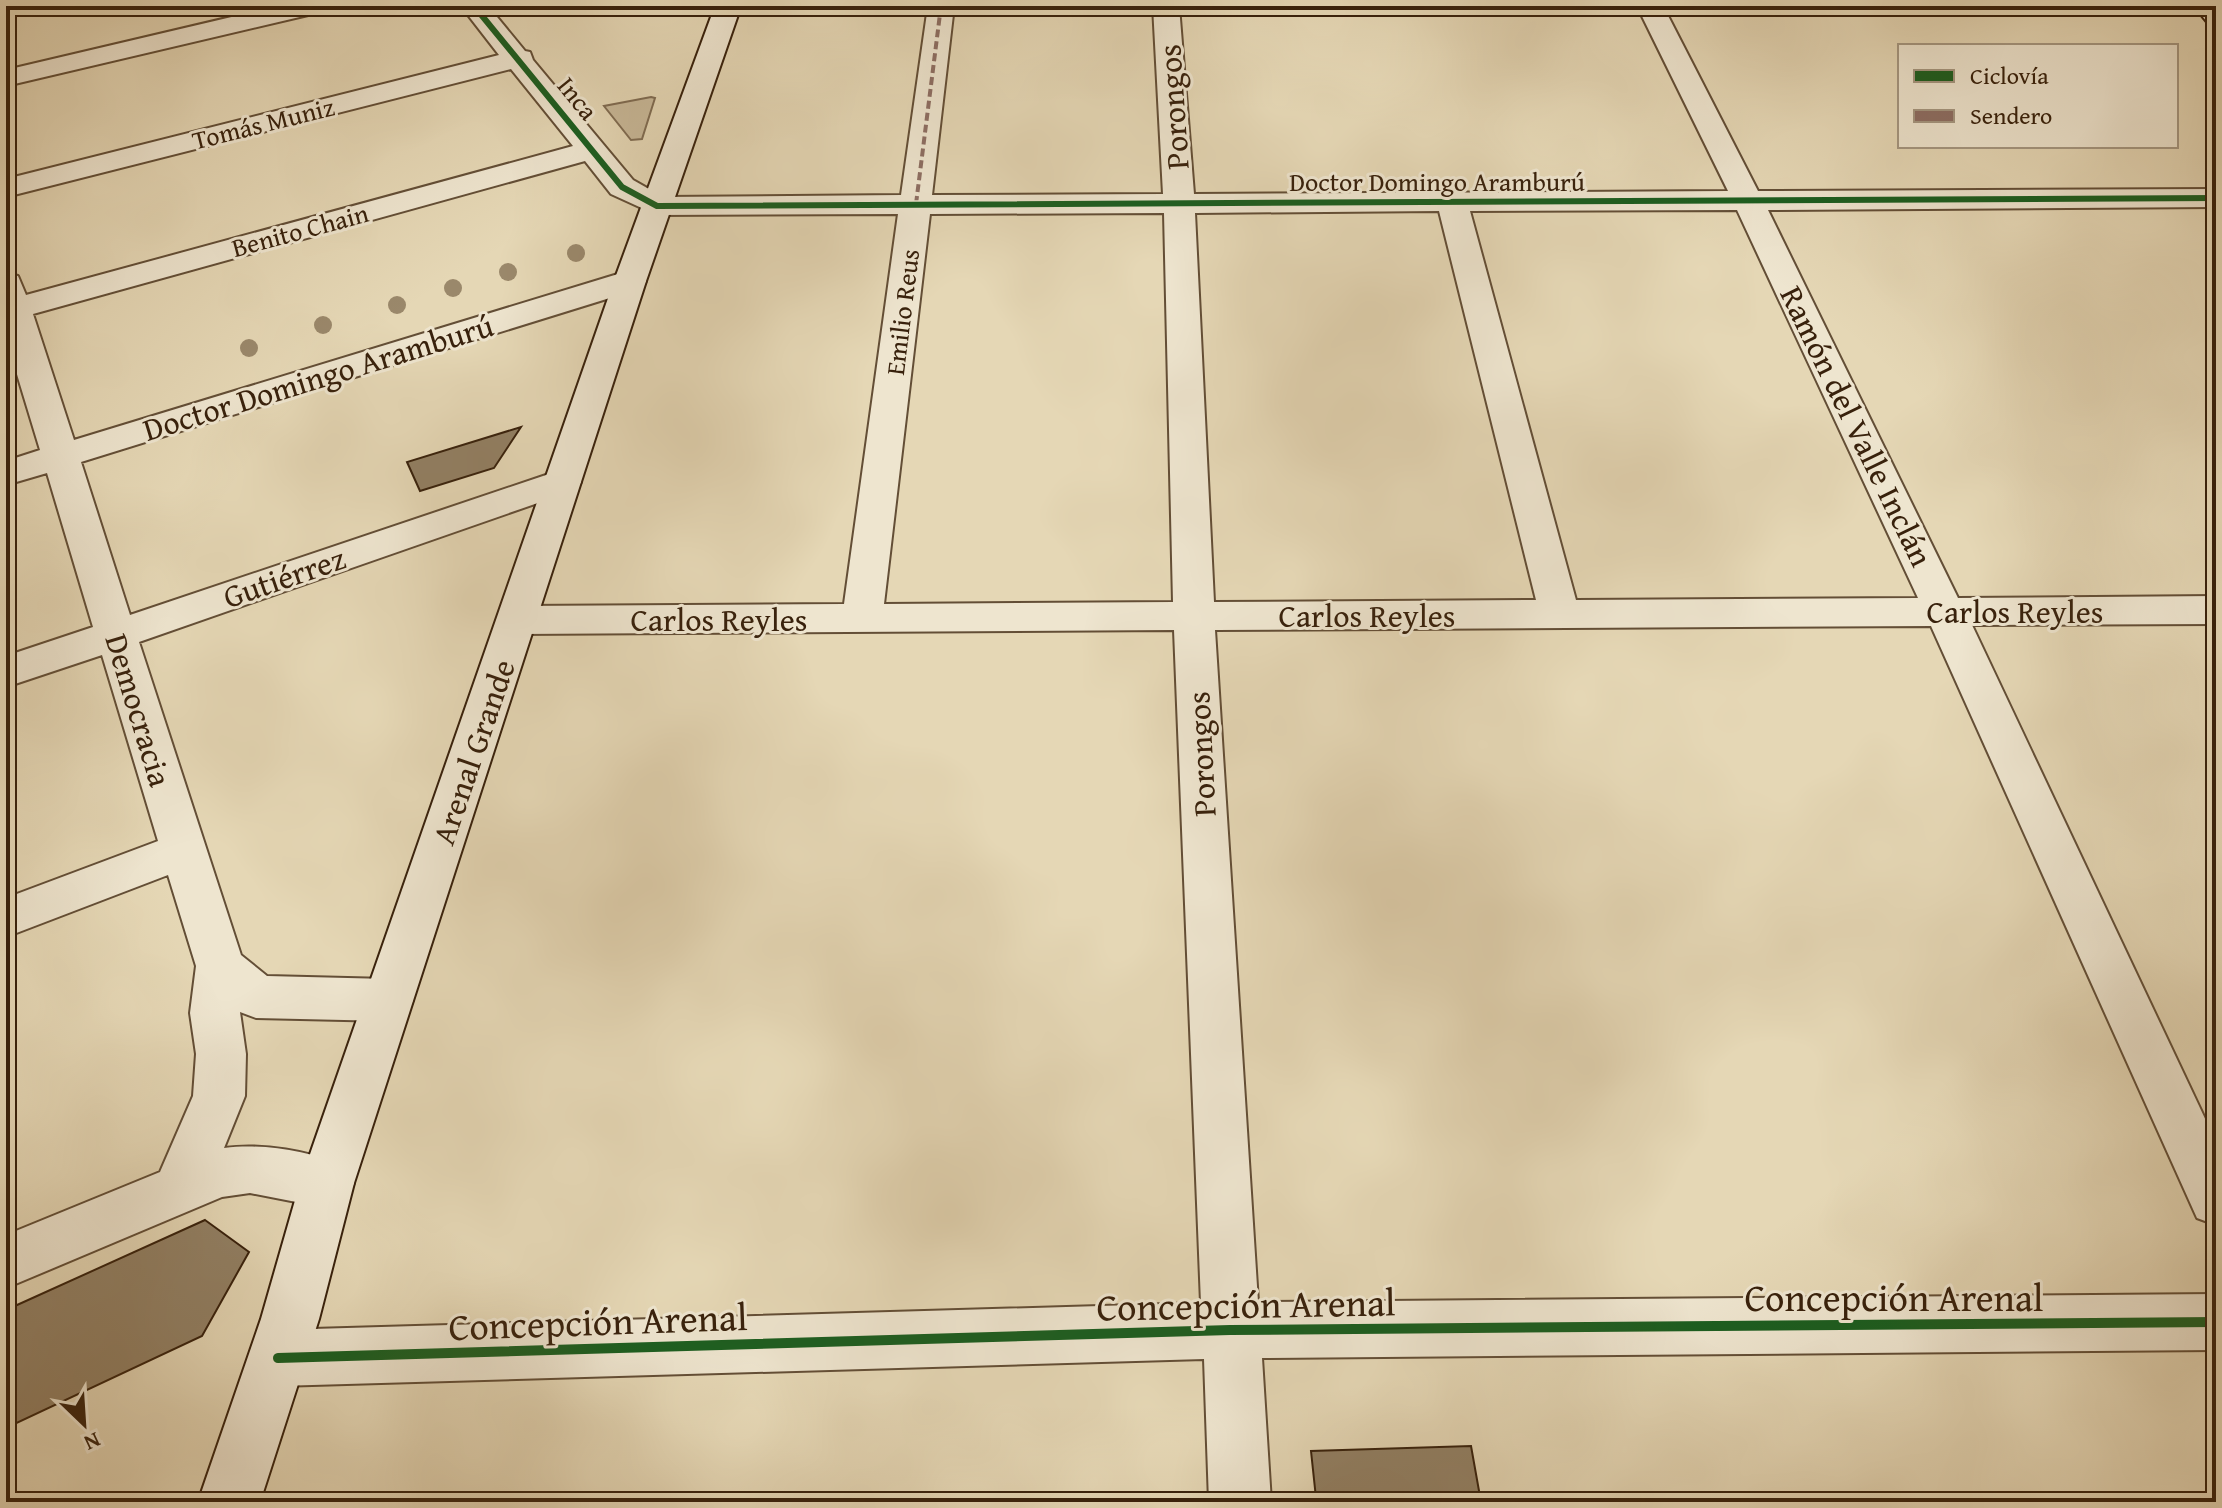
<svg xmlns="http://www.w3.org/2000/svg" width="2222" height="1508" font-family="'Gentium Book Plus',serif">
  <rect width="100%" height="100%" fill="#e5d7b5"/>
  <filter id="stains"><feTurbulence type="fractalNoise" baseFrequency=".0025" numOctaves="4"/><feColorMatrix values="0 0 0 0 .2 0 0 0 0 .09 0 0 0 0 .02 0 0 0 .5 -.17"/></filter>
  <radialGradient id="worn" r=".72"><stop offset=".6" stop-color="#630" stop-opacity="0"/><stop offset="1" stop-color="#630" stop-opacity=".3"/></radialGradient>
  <path fill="#c8b898" stroke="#806c52" stroke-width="2" d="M651,97L655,98L642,139L631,140L604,106Z"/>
  <path fill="#928064" stroke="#38210c" stroke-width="2" d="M521,427L494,468L420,491L407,462Z
    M205,1220L249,1252L202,1336L6,1428V1310Z
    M1471,1446L1481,1502H1342V1498H1316L1311,1451Z"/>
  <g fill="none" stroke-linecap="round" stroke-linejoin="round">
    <defs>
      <path id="street" d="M278,6H325L321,12L6,86V70Z
        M461,6H488L525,51L530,52L533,60L633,180L663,197L901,195L928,6H954L932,195L1163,194L1153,6H1179L1194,194L1728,191L1637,6H1663L1758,191L2216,189V207L1768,210L1958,598L2216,596V624L1972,625L2216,1142V1225L2197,1218L1931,626L1215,630L1258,1302L2216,1294V1350L1262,1358L1271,1502H1209L1204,1359L278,1386L257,1378L249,1358L257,1338L278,1330L1201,1303L1174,630L519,634L505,630L499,620L505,610L519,606L844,604L898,214L657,215L611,194L585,161L33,314L74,440L618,274L630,271L642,274L646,281L642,288L81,462L130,615L549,474L562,470L575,474L581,482L575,490L139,642L241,955L267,976L388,979L406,985L413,1000L406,1015L388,1021L256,1018L240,1012L246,1054L245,1096L224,1148C264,1143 308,1151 346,1166L354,1183L346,1200L327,1208L250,1193L222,1197L6,1288V1235L160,1172L193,1096L196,1054L190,1013L196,966L168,875L6,937V898L158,841L102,655L6,687V656L93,627L47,473L6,485V461L40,450L6,338V273L18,276L26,295L573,146L511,69L6,197V179L499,55ZM1737,210L1918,598L1576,600L1470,211ZM1439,211L1536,600L1214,602L1195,213ZM1164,213L1173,602L884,604L930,214Z"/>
      <path id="secondary" d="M715,6H741L646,281L354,1183L319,1319L260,1502H198L261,1319L300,1183L614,281Z
        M2194,6H2216V24L2207,22Z"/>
    </defs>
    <use href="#street" stroke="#634e36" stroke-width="4"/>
    <use href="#secondary" stroke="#38210c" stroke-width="4"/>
    <use href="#street" fill="#eee5cf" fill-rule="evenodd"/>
    <use href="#secondary" fill="#eee5cf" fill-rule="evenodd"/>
    <path stroke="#8d6e63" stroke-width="4" stroke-dasharray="8 4" stroke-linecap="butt" d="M916,204L941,6"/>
    <defs>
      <path id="cycleway-far1" d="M474,6L622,187L657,206L2216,198"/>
      <path id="cycleway" d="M278,1358L1230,1330L2216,1322"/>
    </defs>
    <use href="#cycleway-far1" stroke="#eee5cf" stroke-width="9"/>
    <use href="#cycleway" stroke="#eee5cf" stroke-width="15"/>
    <use href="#cycleway-far1" stroke="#1b5e20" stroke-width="6"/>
    <use href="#cycleway" stroke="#1b5e20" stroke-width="10"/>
  </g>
  <g fill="#9a886b">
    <circle cx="576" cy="253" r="9"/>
    <circle cx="508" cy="272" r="9"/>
    <circle cx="453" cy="288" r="9"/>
    <circle cx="397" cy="305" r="9"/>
    <circle cx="323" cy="325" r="9"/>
    <circle cx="249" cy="348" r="9"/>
  </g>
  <g text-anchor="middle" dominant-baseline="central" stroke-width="6" stroke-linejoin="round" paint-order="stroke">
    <g font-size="26" fill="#38210c" stroke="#eee5cf">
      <text transform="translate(578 98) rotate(51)">Inca</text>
      <text transform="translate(263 123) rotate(-14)">Tomás Muniz</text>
      <text x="1437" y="181">Doctor Domingo Aramburú</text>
      <text transform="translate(300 230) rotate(-15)">Benito Chain</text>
      <text transform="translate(902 312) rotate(-83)">Emilio Reus</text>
    </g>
    <g font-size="32" fill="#38210c" stroke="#eee5cf">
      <text transform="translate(1173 107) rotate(-94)">Porongos</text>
      <text transform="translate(318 377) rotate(-17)">Doctor Domingo Aramburú</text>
      <text transform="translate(1857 426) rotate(64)">Ramón del Valle Inclán</text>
      <text transform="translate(284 577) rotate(-19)">Gutiérrez</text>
      <text x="2015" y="611">Carlos Reyles</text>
      <text x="1367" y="615">Carlos Reyles</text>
      <text x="719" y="619">Carlos Reyles</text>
      <text transform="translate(139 710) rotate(73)">Democracia</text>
      <text transform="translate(473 752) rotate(-71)">Arenal Grande</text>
      <text transform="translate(1201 754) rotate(-93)">Porongos</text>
    </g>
    <g font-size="38" fill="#38210c" stroke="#eee5cf">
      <text x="1894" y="1297">Concepción Arenal</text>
      <text transform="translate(1246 1304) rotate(-1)">Concepción Arenal</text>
      <text transform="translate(598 1321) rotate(-2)">Concepción Arenal</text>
    </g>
  </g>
  <rect width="2222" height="1508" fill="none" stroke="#e5d7b5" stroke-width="32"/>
  <rect x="8" y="8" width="2206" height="1492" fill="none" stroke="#38210c" stroke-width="4"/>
  <rect x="16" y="16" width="2190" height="1476" fill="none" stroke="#38210c" stroke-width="2"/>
  <rect x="1898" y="44" width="280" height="104" fill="#eee5cf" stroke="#a59781" stroke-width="2"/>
  <rect x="1914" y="70" width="40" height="12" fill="#1b5e20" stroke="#a59781" stroke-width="2"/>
  <text x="1970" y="84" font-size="24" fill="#38210c">Ciclovía</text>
  <rect x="1914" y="110" width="40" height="12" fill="#8d6e63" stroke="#a59781" stroke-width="2"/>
  <text x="1970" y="124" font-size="24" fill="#38210c">Sendero</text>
  <g transform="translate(84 1424) rotate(155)" stroke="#eee5cf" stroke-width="6" paint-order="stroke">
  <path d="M0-6L14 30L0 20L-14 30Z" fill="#38210c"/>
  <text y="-12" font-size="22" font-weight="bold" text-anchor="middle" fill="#38210c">N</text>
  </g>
  <rect width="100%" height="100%" filter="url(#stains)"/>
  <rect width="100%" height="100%" fill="url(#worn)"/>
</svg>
